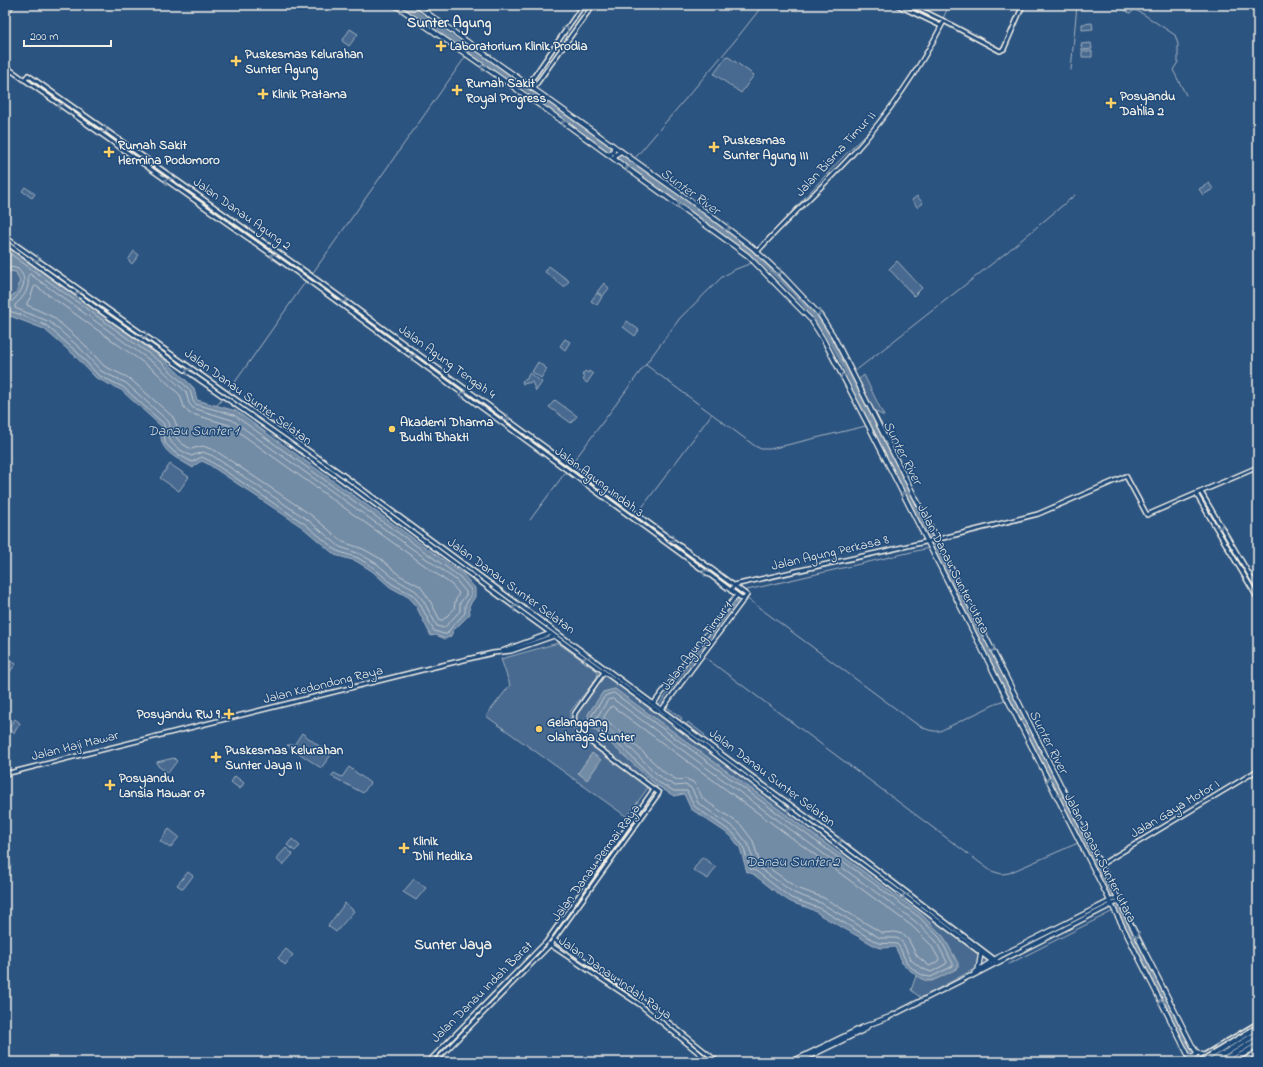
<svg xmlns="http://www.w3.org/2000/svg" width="1263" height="1067" font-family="'Indie Flower',sans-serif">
  <rect width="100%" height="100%" fill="#2c5481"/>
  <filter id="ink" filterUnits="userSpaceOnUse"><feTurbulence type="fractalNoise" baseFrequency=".025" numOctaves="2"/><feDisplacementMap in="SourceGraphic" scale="8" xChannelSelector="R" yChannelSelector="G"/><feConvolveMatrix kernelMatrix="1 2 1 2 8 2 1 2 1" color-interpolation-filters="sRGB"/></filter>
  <g filter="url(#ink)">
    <path fill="#496b90" stroke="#9eaebc" d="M1092,23L1093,29L1082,30V24Z
      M350,29L358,34L349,46L342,41Z
      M1091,43L1092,49L1082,50L1081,44Z
      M1082,51H1092V57H1082Z
      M727,56L754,75L741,93L714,74Z
      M1209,183L1213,189L1203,195L1199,189Z
      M25,187L35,194L32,198L22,191Z
      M917,196L923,203L918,208L912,200Z
      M5,237L224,391L220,393L5,242Z
      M134,251L139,255L132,264L128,260Z
      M897,261L922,288L914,296L889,269Z
      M549,266L569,281L564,287L545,272Z
      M10,271L16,272L20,282L18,285L17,292L5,301V275Z
      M604,283L609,288L603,296L597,292Z
      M597,293L602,297L597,305L591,301Z
      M627,321L639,330L635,336L623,327Z
      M565,339L570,342L565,350L560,346Z
      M538,362L547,369L541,378L532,372Z
      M585,371L588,373L589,371L593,374L587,383L583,380L585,377L582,375Z
      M529,373L542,382L536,391L532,382L523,384L522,381L527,379Z
      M852,375L877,422L874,424L850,376Z
      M864,375L884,416L874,411L858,380Z
      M229,395L343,475L599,662L596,666L429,544L228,399Z
      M555,400L577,416L571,423L549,407Z
      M170,464L189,477L179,491L160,478Z
      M558,643L596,670L598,673L597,678L570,712C569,724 575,733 583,740L646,786L647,789L627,817L486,716L510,685L501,659Z
      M5,656L16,664L9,673L5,670Z
      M604,672L787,806L823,829L820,833L944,925L989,961L921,998L911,990L916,976L928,981H932L956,969L958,966L943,936L921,914L615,689L603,692L589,725L619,750L656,785L659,793L584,737L575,722V713Z
      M667,707L682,718L680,722L664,711Z
      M15,719L20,723L14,733L8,729Z
      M688,722L705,735L702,739L685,726Z
      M302,733L331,755L321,768L287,745H294Z
      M174,758L177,761L168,773L158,766L157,762Z
      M349,767L370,783L363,793L331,776L334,773L342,777Z
      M235,776L244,783L240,789L231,782Z
      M169,829L179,837L170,848L160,841Z
      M292,839L300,846L295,851L287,845Z
      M5,848L11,866L5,868Z
      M286,848L293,854L283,865L276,859Z
      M702,857L716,867L708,879L693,870Z
      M188,872L193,876L183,889L177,885Z
      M414,879L426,888L416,900L403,892Z
      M1110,901L1112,905L1005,959L1003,955Z
      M345,903L354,911L336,932L328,926Z
      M286,949L293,955L285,965L278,958Z"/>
    <path fill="#738ca6" stroke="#a7b4c0" d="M5,245L165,360L194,388L197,400L236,411L463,574L475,588V597L469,606L470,614L453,631L451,636L445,639L436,635L431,636L416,606L411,601L410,598L390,587L372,571L356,561L335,555L302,527L208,464L202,461L198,463L193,468C176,457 156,451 162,427L121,390L96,378L74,355L44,329L5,314V301L17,292L18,285L20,282L16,272L10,271L5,275Z
      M615,689L921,914L943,936L958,963V967L956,969C926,985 927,986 901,962L902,961L895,947L882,948L877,947L820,915C812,907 798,906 789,901C776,893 765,883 753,874L747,872L740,848L731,836L691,809L684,794L674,796L656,785L619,751L589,725L588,714L603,692Z
      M592,753L601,760L587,780L578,773Z"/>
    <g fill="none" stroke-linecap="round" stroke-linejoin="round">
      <path stroke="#c0c9ce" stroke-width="1" d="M5,250L162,363L190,390L193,401L195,404L234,415L460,577L471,590V596L465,605V613L450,629L447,634H444L434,631L420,604L413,595L392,584L374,568L358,558L337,551L305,524L210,461L202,457L192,462L174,452L165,443L164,424L123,387L98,375L77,352L47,326L19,314L5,310
        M5,270L12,267L18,269C21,272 24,276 24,281C24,289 14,303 5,304
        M30,274L159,367L186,392L189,403L193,408L232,420L456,580L466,592V595L460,603V611L444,628L437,626L424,602L416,591L395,579L377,564L360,554L340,547L308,520L213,456L203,452L191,456C183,451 168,445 169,434C170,428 171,426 168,421L126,383L101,371L80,348L50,322L15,308V305C24,297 30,289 28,276Z
        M36,286L155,371L180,395L184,407L189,413L229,425L452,585L459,593L455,602L454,609L443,620H440L429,599L420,586L399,575L381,559L363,549L343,542L311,515L216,451L203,446L191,449L181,443L176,437L177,426L173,417L129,378L104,366L84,344L53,317L27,305V303L31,296L34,287Z
        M614,693L919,917L940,938L953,964V966L931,977C923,977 913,970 907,963C903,957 902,949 897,944L878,943L819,908L791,898L756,871L750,869L743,846L734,834L694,806L687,791H674L658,782L622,748L593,723L592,715L605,696Z
        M613,699L915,921L936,941L947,962L946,964L931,972L921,968L911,960L903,943L899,939L895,938H880L821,903L794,893L755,865L748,844L737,830L698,803L693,791L690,787L685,785L675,786L661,778L626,744L597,720V717L608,700Z
        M612,706L912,926L931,945L939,959L938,961L930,966L928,965L917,956L908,939L902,934L895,932L882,933L824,898L797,888L759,861L753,841L741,825L703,799L697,787L693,782L686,779L677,780L665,773L630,740L605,719L604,717Z"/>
      <path stroke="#a7b4c0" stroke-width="1" d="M903,5L940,22
        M1115,5L1130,13L1135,10L1143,14L1175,35L1178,44V62L1173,70L1186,95
        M1071,70L1077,5
        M911,75L941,23L949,5
        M539,78L590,5
        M636,157L733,43L763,5
        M631,164L632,162
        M753,253L840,160L875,125
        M755,262L760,260
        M312,274L466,56
        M646,365L755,446L761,449H770L866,426
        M854,372L1007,252L1075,195
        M217,405L226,395L306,281
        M870,425L874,424
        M638,513L711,415
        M530,520L680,318L722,277L736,269L752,263
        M734,589L915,723C923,728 930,732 940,731L1010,697
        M743,591L929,548
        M703,656L991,871L1002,874L1009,873L1078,843
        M659,705L739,599
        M1081,841L1084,840
        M1009,964L1119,908"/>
      <path stroke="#738ca6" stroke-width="5" d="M405,5L470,51L526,88L747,249C782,277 814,309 836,349L982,642L1084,840L1196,1062"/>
      <defs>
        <path id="minor" d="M897,5L941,26
          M911,5L942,20L1000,51L1004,49L1023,5
          M5,66L309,281L744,600
          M24,80L28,75L309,274L747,595L662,709
          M528,85L583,5
          M533,89L593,5
          M5,237L343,475L830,834L998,962
          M5,242L109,317L233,403L341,479L505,600L651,706L993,962
          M757,252C787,218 821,189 851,156C888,115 919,70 944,21
          M1201,492L1258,589
          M1196,494L1258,599
          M731,591L734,585L943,538L1038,514L1126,476L1147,515L1258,467
          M502,651L551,633
          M654,703L737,595
          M5,774L430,668L493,653L511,651L554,636
          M1102,864L1258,770
          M553,939L627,989L718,1062
          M549,944L639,1004L710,1062
          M428,1062L546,942L654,789
          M435,1062L550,945L659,793L584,737C578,730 572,722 575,713L604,672"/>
        <path id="major" d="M395,5L548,111L748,256L811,320L823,339L867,423L1191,1061
          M416,5L691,201L752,247L783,276L820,315L833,335L849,366L1188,1037C1192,1044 1194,1053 1203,1055
          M5,15L12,5
          M608,155L613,152L614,146
          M615,160V155L621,151
          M978,970L981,953
          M974,973L1000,956L1118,897
          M1189,1057H1194L1197,1053
          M791,1062L863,1027L889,1017L970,976H972L995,964L1119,901
          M798,1062L864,1030L868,1026"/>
        <path id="highway" d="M1239,1036C1234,1048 1245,1056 1256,1052
          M1194,1062L1258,1024
          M1239,1062L1253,1054"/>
      </defs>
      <use href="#minor" stroke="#f4f1e8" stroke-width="6"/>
      <use href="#major" stroke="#f4f1e8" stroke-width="6"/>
      <use href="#highway" stroke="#f4f1e8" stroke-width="8"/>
      <use href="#minor" stroke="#1f4a7a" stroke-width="3"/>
      <use href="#major" stroke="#1f4a7a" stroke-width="3.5"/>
      <use href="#highway" stroke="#1f4a7a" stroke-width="4.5"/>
      <defs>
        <path id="highway-bridge" d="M1200,1062L1258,1027
          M1210,1062L1258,1033
          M1220,1062L1258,1039
          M1230,1062L1258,1045"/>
      </defs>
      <use href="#highway-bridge" stroke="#f4f1e8" stroke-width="8" stroke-linecap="butt"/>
      <use href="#highway-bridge" stroke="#1f4a7a" stroke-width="4.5"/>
    </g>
    <defs><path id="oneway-chevron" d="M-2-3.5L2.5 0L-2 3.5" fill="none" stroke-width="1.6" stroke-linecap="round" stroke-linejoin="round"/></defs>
    <g stroke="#748da6">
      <use href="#oneway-chevron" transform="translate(566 29) rotate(-55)"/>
      <use href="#oneway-chevron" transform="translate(483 67) rotate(-147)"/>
      <use href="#oneway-chevron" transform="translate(60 106) rotate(-144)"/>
      <use href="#oneway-chevron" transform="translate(564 123) rotate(-144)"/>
      <use href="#oneway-chevron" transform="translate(105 130) rotate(35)"/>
      <use href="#oneway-chevron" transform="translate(628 169) rotate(-144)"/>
      <use href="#oneway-chevron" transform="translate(167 181) rotate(-145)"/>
      <use href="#oneway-chevron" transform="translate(680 206) rotate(-144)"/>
      <use href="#oneway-chevron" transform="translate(727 228) rotate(37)"/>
      <use href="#oneway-chevron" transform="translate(273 256) rotate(-145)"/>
      <use href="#oneway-chevron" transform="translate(37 259) rotate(35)"/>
      <use href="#oneway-chevron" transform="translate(779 272) rotate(44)"/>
      <use href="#oneway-chevron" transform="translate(78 294) rotate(-144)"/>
      <use href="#oneway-chevron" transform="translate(345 300) rotate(36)"/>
      <use href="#oneway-chevron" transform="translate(818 313) rotate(50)"/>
      <use href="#oneway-chevron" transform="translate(145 335) rotate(35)"/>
      <use href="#oneway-chevron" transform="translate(412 357) rotate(-144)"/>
      <use href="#oneway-chevron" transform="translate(188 371) rotate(-145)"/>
      <use href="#oneway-chevron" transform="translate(843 376) rotate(-118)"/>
      <use href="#oneway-chevron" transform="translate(463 394) rotate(-144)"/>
      <use href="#oneway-chevron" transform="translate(507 418) rotate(36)"/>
      <use href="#oneway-chevron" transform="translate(904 494) rotate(-117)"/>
      <use href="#oneway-chevron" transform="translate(1220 526) rotate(60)"/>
      <use href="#oneway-chevron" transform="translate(672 539) rotate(36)"/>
      <use href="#oneway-chevron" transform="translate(705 572) rotate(-144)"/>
      <use href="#oneway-chevron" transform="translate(515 608) rotate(-144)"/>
      <use href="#oneway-chevron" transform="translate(992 649) rotate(63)"/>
      <use href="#oneway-chevron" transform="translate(586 659) rotate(-143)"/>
      <use href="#oneway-chevron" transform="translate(1049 780) rotate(-117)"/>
      <use href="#oneway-chevron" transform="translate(789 810) rotate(-143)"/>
      <use href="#oneway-chevron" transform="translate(839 841) rotate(37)"/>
      <use href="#oneway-chevron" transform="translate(905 896) rotate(-143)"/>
      <use href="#oneway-chevron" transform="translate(1137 935) rotate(63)"/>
      <use href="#oneway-chevron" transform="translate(1161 1002) rotate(-117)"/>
    </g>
  </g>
  <g fill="#ffd166" stroke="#1f4a7a" stroke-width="1.5">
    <path d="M439 40h4v4h4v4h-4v4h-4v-4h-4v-4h4z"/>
    <path d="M234 55h4v4h4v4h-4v4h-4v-4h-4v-4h4z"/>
    <path d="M455 84h4v4h4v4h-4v4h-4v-4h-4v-4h4z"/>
    <path d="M261 88h4v4h4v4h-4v4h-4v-4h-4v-4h4z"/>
    <path d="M1109 97h4v4h4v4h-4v4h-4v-4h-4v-4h4z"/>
    <path d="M712 141h4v4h4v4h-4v4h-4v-4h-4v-4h4z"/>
    <path d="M107 146h4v4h4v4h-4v4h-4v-4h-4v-4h4z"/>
    <circle cx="392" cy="429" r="4"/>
    <path d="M227 708h4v4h4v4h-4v4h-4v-4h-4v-4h4z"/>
    <circle cx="539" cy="729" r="4"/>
    <path d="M214 751h4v4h4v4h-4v4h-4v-4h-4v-4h4z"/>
    <path d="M108 779h4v4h4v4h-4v4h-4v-4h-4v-4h4z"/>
    <path d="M402 842h4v4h4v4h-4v4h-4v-4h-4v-4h4z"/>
  </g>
  <g text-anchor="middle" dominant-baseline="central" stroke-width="3" stroke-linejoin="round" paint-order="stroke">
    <g font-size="13" font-weight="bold" fill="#f4f1e8" stroke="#1f4a7a" text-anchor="start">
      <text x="450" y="46">Laboratorium Klinik Prodia</text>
      <text x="245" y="54">Puskesmas Kelurahan<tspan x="245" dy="15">Sunter Agung</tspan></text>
      <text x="466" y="83">Rumah Sakit<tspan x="466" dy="15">Royal Progress</tspan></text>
      <text x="272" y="94">Klinik Pratama</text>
      <text x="1120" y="96">Posyandu<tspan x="1120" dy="15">Dahlia 2</tspan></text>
      <text x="723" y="140">Puskesmas<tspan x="723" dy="15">Sunter Agung III</tspan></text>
      <text x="118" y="145">Rumah Sakit<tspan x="118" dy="15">Hermina Podomoro</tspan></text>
      <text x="400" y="422">Akademi Dharma<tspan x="400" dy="15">Budhi Bhakti</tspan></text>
      <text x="220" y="714" text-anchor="end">Posyandu RW 9</text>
      <text x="547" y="722">Gelanggang<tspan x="547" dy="15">Olahraga Sunter</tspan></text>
      <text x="225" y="750">Puskesmas Kelurahan<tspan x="225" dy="15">Sunter Jaya II</tspan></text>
      <text x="119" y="778">Posyandu<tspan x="119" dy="15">Lansia Mawar 07</tspan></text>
      <text x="413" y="841">Klinik<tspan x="413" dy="15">Dhil Medika</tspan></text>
    </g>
    <g font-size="13" fill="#f4f1e8" stroke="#1f4a7a">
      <text transform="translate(836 154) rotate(-47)">Jalan Bisma Timur II</text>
      <text transform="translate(242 214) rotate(35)">Jalan Danau Agung 2</text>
      <text transform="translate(447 362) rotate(36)">Jalan Agung Tengah 4</text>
      <text transform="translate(248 397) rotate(36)">Jalan Danau Sunter Selatan</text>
      <text transform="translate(599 482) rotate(37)">Jalan Agung Indah 3</text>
      <text transform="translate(830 553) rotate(-13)">Jalan Agung Perkasa 8</text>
      <text transform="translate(953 569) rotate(63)">Jalan Danau Sunter Utara</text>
      <text transform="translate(511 586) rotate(36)">Jalan Danau Sunter Selatan</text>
      <text transform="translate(697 646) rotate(-53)">Jalan Agung Timur 1</text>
      <text transform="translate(323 685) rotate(-14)">Jalan Kedondong Raya</text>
      <text transform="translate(75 746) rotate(-14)">Jalan Haji Mawar</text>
      <text transform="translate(772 778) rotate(37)">Jalan Danau Sunter Selatan</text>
      <text transform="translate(1175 809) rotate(-31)">Jalan Gaya Motor I</text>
      <text transform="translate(1100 858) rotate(63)">Jalan Danau Sunter Utara</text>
      <text transform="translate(596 863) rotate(-54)">Jalan Danau Permai Raya</text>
      <text transform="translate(615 978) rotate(35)">Jalan Danau Indah Raya</text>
      <text transform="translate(482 992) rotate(-45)">Jalan Danau Indah Barat</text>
    </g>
    <g font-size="14" font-style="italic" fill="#dadddb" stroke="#1f4a7a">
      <text transform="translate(690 192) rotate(36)">Sunter River</text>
      <text x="193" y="431">Danau Sunter 1</text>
      <text transform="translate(902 453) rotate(63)">Sunter River</text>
      <text transform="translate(1048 742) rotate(63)">Sunter River</text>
      <text x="793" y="862">Danau Sunter 2</text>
    </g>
    <g font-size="15" font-weight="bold" fill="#f4f1e8" stroke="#1f4a7a">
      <text x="449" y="23">Sunter Agung</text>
      <text x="453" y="945">Sunter Jaya</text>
    </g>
  </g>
  <rect width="1263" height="1067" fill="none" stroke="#1f4a7a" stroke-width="20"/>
  <rect x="10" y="10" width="1243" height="1047" fill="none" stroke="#f4f1e8" stroke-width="1.5" filter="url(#ink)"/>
  <path d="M24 40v6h87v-6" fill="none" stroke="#f4f1e8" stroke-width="2"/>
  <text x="30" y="40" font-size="12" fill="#f4f1e8" stroke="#1f4a7a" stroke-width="3" paint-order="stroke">200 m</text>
</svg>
